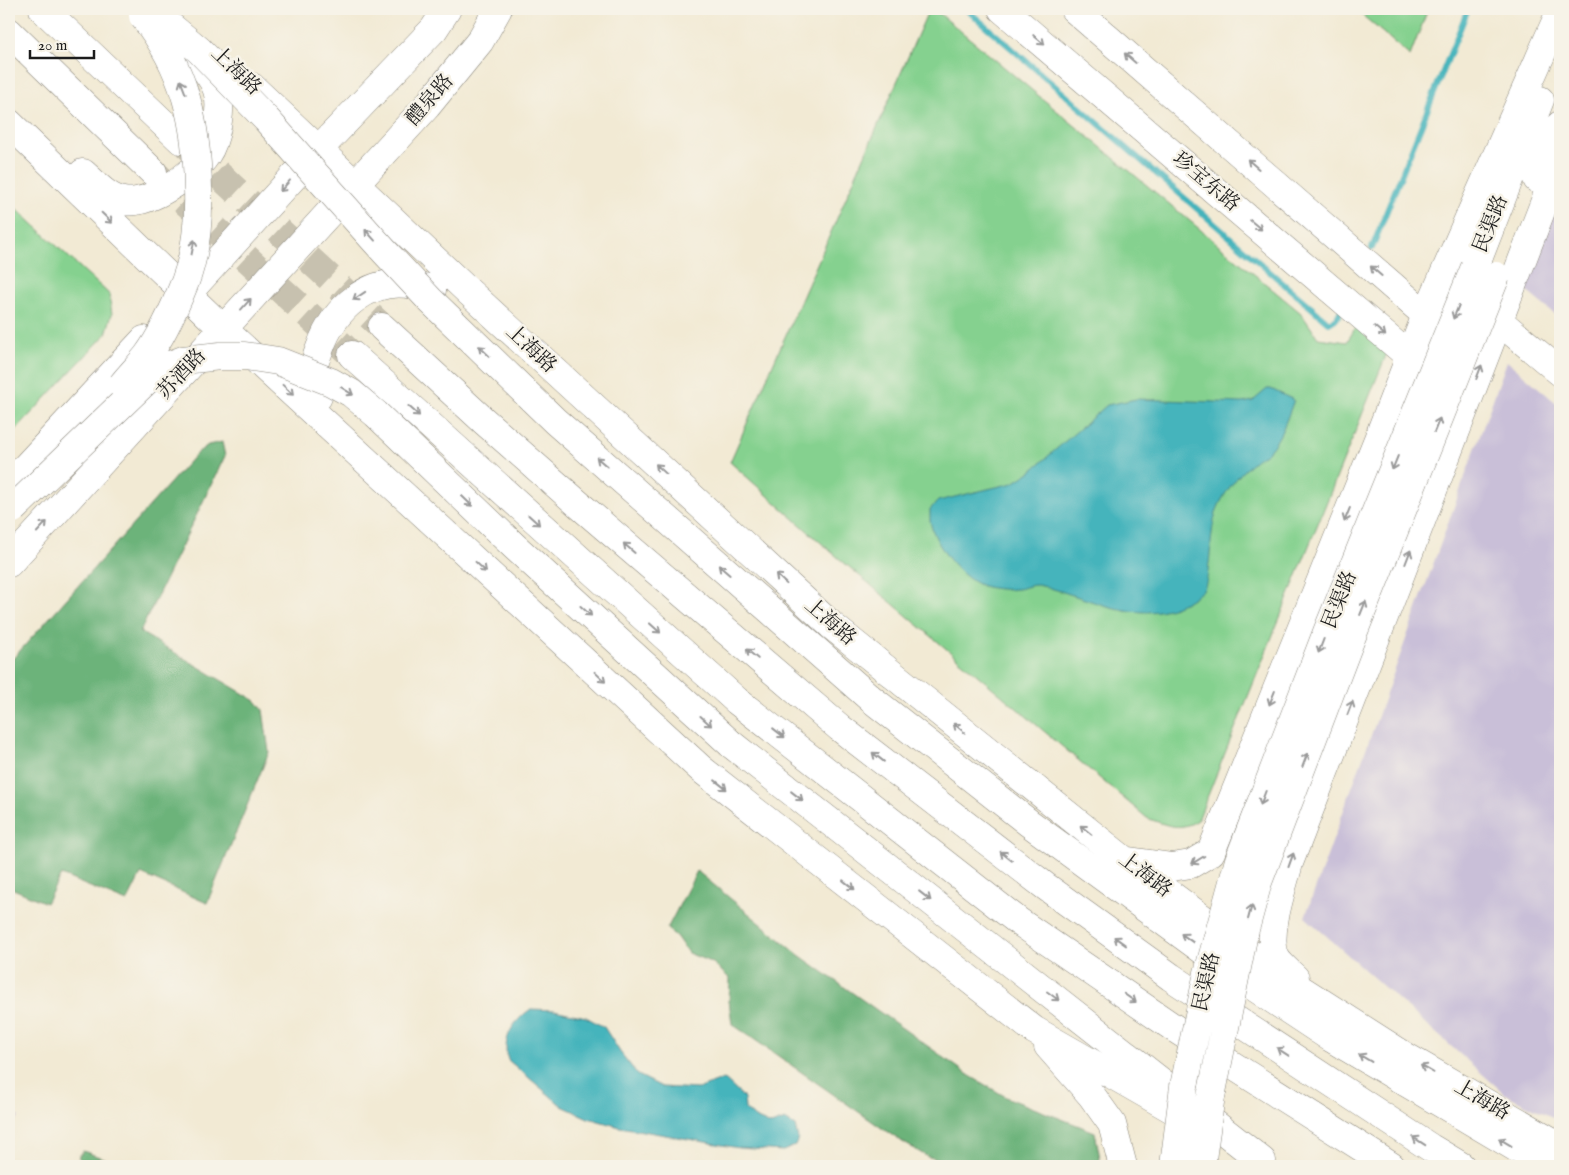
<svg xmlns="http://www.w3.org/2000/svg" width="1569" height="1175" font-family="'IM FELL English','Noto Serif SC',serif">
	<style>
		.industrial { fill: #c9bfd8 }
		.green { fill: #85d18f; stroke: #507656 }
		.forest { fill: #6cb37a; stroke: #44684b }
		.water { fill: #44b4bc; stroke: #30686c }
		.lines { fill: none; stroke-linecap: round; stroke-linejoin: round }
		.stream { stroke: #44b4bc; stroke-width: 6 }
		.highway-tunnel { stroke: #c7c1af; stroke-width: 28; stroke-dasharray: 28 14; stroke-linecap: butt }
		.minor-casing { stroke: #878378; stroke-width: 29 }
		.major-casing { stroke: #878378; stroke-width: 29 }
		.highway-casing { stroke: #878378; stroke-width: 29 }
		.minor { stroke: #fff; stroke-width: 28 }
		.major { stroke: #fff; stroke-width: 28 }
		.highway { stroke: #fff; stroke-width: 28 }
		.major-bridge-casing { stroke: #878378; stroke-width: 29; stroke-linecap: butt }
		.highway-bridge-casing { stroke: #878378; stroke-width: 29; stroke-linecap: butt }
		.major-bridge { stroke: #fff; stroke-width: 28 }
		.highway-bridge { stroke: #fff; stroke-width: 28 }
		.oneway { stroke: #999 }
		.labels { text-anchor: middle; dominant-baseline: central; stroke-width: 5; stroke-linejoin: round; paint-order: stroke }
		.street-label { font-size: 20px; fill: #1c1c1c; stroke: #f7f3e8 }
	</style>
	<rect width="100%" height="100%" fill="#f7f3e8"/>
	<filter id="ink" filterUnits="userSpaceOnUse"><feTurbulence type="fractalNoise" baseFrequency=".02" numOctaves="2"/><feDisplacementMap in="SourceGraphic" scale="10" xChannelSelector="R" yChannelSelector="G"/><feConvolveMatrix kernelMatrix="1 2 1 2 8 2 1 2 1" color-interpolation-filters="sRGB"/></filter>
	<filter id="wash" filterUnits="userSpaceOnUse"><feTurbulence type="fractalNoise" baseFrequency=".0096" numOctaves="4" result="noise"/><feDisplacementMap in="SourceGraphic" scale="20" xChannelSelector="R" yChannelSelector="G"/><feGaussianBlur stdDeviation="1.12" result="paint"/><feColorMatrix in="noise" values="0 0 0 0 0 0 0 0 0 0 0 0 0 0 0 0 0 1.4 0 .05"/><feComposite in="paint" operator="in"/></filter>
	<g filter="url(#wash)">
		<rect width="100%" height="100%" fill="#f2ead4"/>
		<path class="industrial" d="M 1560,196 L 1560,319 L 1524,289 Z
			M 1507,361 L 1560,406 L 1560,1121 L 1505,1094 L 1305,917 Z
			M 9,1107 L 19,1117 L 9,1129 Z"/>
		<path class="green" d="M 929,9 L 934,9 L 1301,313 L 1318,338 L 1347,342 L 1357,325 L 1389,348 L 1198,820 C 1180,832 1166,825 1147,818 L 829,550 L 730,462 Z
			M 1355,9 L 1428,9 L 1410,56 Z
			M 9,202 L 109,294 L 112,314 L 106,334 L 9,437 Z"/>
		<path class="forest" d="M 222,442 L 225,456 L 140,632 L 256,701 L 263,710 L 269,752 L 207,903 L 141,874 L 127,902 L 61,875 L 46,903 L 9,887 L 9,663 L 197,453 L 208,445 Z
			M 697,871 L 799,955 L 970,1076 L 1008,1098 L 1095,1132 L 1100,1158 L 1099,1166 L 970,1166 L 928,1157 L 899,1140 L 732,1024 L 729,1001 L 730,979 L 713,963 L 688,953 L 676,936 L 667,929 Z
			M 83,1151 L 124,1166 L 87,1166 L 78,1157 Z"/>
		<path class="water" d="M 1267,389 L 1271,389 L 1294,400 C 1287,418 1282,436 1269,451 C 1266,455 1258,457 1254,461 C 1239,473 1220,497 1215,516 C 1210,532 1210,582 1203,590 C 1201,592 1197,595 1194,597 C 1144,631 1093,598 1042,586 C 1032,583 1027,588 1017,589 C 1008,590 995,589 987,587 C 963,583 933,543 930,520 C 930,517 930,513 930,509 L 938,501 L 1013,483 L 1030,472 L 1107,405 L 1136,399 L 1242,403 L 1253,401 Z
			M 531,1009 L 554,1010 L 586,1017 L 604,1027 L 620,1052 L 638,1075 L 662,1087 L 698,1089 L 724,1079 L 744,1098 L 745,1109 L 755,1118 L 771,1125 L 785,1120 L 795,1126 L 798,1139 L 795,1146 L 783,1151 L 739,1148 L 620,1127 L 588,1118 L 562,1106 L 508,1060 C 501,1039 514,1020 531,1009 Z"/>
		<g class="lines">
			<path class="stream" d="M 966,9 L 1329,323 L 1337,318 L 1342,308
				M 1372,248 L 1468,9"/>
		</g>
	</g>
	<g filter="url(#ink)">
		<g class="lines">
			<path class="highway-tunnel" d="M 186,144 L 382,327
				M 153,172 L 352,355"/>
			<defs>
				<path id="minor" d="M 1002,9 L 1409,356
					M 1074,9 L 1426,315
					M 175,307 L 318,150 L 434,29 L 447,9
					M 1499,321 L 1560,372
					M 9,485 L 144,340
					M 9,563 L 427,106 L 480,41 L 498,9"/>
				<path id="major" d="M 252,87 L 469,292 L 831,625 L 1124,860 L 1280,976 L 1405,1056 L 1560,1146
					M 9,123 L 223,329 L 701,769 L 1034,1030 L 1200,1125
					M 83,173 C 95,183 107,198 123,201 C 149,206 194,174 207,154 C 216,141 222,109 218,94 C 215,79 203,67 193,56
					M 1537,179 L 1560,125
					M 1475,267 L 1540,100
					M 318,397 C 316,387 313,376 314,366 C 315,360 318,353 320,348 C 334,308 370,276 414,285 C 420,286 427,287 432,290
					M 1129,861 L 1172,867 L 1191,864 L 1211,852 L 1378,439 L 1426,315 L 1560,12
					M 1295,978 C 1289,972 1280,965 1276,958 C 1265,935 1283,887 1289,863 L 1560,162
					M 1048,1046 L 1092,1096 L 1112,1124 L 1123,1166"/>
				<path id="highway" d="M 43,9 L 181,140
					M 9,32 L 153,172
					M 382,327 L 484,421 L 584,509 L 840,728 L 1045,886 L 1171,977 L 1431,1148 L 1461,1166
					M 352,355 L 737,701 L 1018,921 L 1177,1030 L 1391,1166
					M 761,602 L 870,698 L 1029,823 L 1245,981 L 1331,1038 L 1547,1166
					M 731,744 L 1262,1161"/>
			</defs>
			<use href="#minor" class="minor-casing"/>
			<use href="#major" class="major-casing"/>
			<use href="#highway" class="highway-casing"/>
			<use href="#minor" class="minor"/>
			<use href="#major" class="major"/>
			<use href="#highway" class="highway"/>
			<defs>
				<path id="major-bridge" d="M 1174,1166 L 1184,1086 L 1208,973 L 1239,860 L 1327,632 L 1475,267
					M 1201,1166 L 1210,1102 L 1244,933 L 1258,882 L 1348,646 L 1496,276"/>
				<path id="highway-bridge" d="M 150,9 L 199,50 L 266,119 L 385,252 L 430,300 L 555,421 L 761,602
					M 122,385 C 130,375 139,366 147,356 C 163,335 175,307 185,282 C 196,253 199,220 198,189 C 197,123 185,69 143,16
					M 13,509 L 147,380 L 165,367 L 183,360 L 220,356 L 245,356 L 278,361 L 331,382 L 351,393 L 376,414 L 514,546 L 731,744"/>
			</defs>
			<use href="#major-bridge" class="major-bridge-casing"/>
			<use href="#highway-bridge" class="highway-bridge-casing"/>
			<use href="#major-bridge" class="major-bridge"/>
			<use href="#highway-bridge" class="highway-bridge"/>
		</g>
		<defs><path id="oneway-shaft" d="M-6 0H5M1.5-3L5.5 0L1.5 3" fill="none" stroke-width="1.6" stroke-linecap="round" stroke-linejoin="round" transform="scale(1.25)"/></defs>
		<g class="oneway">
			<use href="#oneway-shaft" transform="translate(1039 40) rotate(40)"/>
			<use href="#oneway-shaft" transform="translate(1130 58) rotate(-139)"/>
			<use href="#oneway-shaft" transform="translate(183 87) rotate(-111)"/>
			<use href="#oneway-shaft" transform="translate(1253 164) rotate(-139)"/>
			<use href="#oneway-shaft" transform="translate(285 186) rotate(132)"/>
			<use href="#oneway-shaft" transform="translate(107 218) rotate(44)"/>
			<use href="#oneway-shaft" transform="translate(1256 225) rotate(40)"/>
			<use href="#oneway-shaft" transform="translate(370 235) rotate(-132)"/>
			<use href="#oneway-shaft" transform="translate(193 247) rotate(-79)"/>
			<use href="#oneway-shaft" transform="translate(1376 271) rotate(-139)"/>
			<use href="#oneway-shaft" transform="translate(359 296) rotate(146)"/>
			<use href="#oneway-shaft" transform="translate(246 304) rotate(-48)"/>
			<use href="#oneway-shaft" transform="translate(1456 312) rotate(112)"/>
			<use href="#oneway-shaft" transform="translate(1380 331) rotate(40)"/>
			<use href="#oneway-shaft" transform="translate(484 351) rotate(-136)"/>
			<use href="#oneway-shaft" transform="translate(1479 372) rotate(-69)"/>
			<use href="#oneway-shaft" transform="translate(288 390) rotate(43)"/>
			<use href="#oneway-shaft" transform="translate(347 391) rotate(32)"/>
			<use href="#oneway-shaft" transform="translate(414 411) rotate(42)"/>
			<use href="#oneway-shaft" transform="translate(1437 425) rotate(-68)"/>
			<use href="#oneway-shaft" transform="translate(602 462) rotate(-139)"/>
			<use href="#oneway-shaft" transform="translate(1395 463) rotate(112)"/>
			<use href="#oneway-shaft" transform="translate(661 469) rotate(-137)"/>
			<use href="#oneway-shaft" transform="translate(467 501) rotate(44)"/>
			<use href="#oneway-shaft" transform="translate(1347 515) rotate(112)"/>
			<use href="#oneway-shaft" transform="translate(534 520) rotate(42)"/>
			<use href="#oneway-shaft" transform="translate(42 527) rotate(-47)"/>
			<use href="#oneway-shaft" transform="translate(629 548) rotate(-139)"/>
			<use href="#oneway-shaft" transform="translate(1408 557) rotate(-69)"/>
			<use href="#oneway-shaft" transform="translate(481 567) rotate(43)"/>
			<use href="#oneway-shaft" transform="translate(724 570) rotate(-139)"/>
			<use href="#oneway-shaft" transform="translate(781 579) rotate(-137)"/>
			<use href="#oneway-shaft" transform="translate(1363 608) rotate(-68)"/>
			<use href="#oneway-shaft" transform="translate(586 611) rotate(42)"/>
			<use href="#oneway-shaft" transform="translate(655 628) rotate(42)"/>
			<use href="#oneway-shaft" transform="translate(1321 646) rotate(111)"/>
			<use href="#oneway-shaft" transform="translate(752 654) rotate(-140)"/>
			<use href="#oneway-shaft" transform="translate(600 677) rotate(43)"/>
			<use href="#oneway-shaft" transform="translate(1272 698) rotate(112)"/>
			<use href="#oneway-shaft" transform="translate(1350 708) rotate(-69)"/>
			<use href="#oneway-shaft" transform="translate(706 721) rotate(42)"/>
			<use href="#oneway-shaft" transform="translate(959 728) rotate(-141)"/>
			<use href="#oneway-shaft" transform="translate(779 733) rotate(38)"/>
			<use href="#oneway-shaft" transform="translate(878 757) rotate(-142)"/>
			<use href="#oneway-shaft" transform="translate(1305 760) rotate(-69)"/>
			<use href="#oneway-shaft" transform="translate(721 785) rotate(38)"/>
			<use href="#oneway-shaft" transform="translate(797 796) rotate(38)"/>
			<use href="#oneway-shaft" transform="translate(1263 798) rotate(111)"/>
			<use href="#oneway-shaft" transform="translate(1086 830) rotate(-141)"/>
			<use href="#oneway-shaft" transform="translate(1006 856) rotate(-142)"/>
			<use href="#oneway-shaft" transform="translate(1198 860) rotate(148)"/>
			<use href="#oneway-shaft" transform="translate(1291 860) rotate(-70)"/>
			<use href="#oneway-shaft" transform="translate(849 885) rotate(38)"/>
			<use href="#oneway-shaft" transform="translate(925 896) rotate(38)"/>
			<use href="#oneway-shaft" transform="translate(1250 912) rotate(-75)"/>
			<use href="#oneway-shaft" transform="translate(1187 938) rotate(-144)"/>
			<use href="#oneway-shaft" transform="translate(1120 941) rotate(-144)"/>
			<use href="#oneway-shaft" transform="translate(1053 996) rotate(37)"/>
			<use href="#oneway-shaft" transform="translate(1130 998) rotate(35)"/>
			<use href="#oneway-shaft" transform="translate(1283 1052) rotate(-147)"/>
			<use href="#oneway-shaft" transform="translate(1365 1058) rotate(-149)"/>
			<use href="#oneway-shaft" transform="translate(1427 1069) rotate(-150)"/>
			<use href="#oneway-shaft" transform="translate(1419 1141) rotate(-147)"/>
			<use href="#oneway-shaft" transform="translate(1505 1142) rotate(-149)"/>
		</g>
	</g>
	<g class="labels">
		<g class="street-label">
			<text transform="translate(236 71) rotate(44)">上海路</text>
			<text transform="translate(430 100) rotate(-49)">醴泉路</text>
			<text transform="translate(1206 182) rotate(40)">珍宝东路</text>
			<text transform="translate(1491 224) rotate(-68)">民渠路</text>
			<text transform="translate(531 349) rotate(43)">上海路</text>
			<text transform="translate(182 374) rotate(-47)">苏酒路</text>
			<text transform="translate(1340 600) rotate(-68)">民渠路</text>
			<text transform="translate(830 622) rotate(41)">上海路</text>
			<text transform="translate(1145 875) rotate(37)">上海路</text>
			<text transform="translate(1207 982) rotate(-77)">民渠路</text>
			<text transform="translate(1482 1100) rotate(30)">上海路</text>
		</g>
	</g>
	<rect width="1569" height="1175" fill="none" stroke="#f7f3e8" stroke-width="30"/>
	<path d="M30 50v8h64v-8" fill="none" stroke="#1c1c1c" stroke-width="2.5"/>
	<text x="38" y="50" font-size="15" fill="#1c1c1c" stroke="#f7f3e8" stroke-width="4" paint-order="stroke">20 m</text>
</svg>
